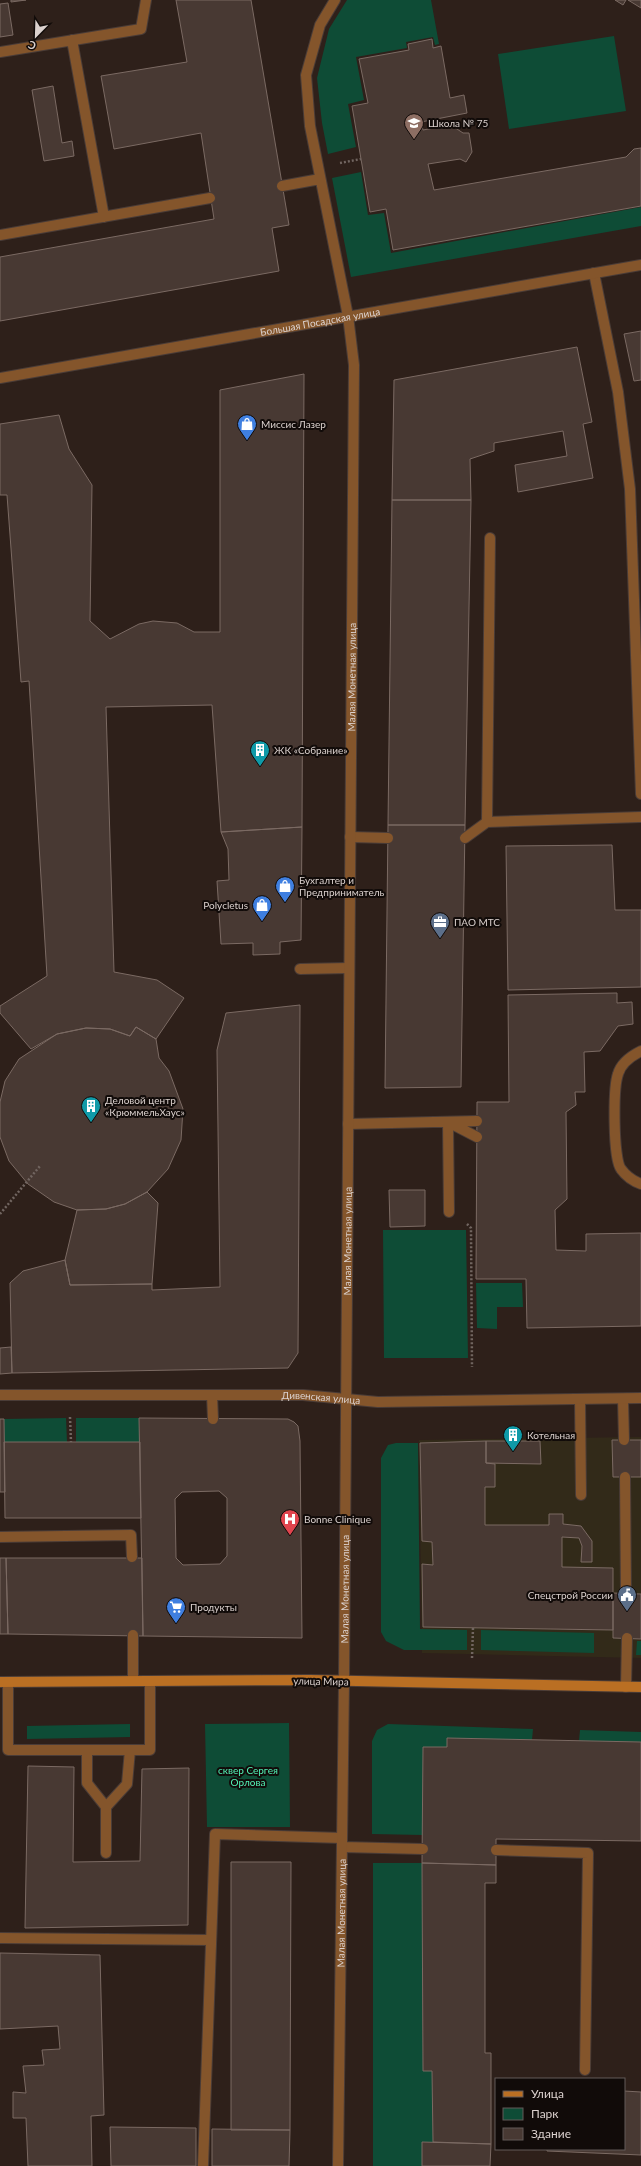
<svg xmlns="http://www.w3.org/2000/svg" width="641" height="2166" font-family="Lato,sans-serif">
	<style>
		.commercial { fill: #322a19 }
		.green { fill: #0e4c36 }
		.building { fill: #483933; stroke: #7b6a63; fill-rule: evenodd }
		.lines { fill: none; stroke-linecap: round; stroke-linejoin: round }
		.lane-casing { stroke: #4a3c37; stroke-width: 12 }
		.street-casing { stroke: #4a3c37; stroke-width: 12 }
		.secondary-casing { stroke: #4a3c37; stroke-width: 12 }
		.path { stroke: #716560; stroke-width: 2.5; stroke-dasharray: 2 2; stroke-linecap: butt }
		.lane { stroke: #84552b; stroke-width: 10 }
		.street { stroke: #84552b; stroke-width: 10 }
		.secondary { stroke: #ba6f23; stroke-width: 10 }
		.labels { text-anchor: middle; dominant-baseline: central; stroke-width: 4; stroke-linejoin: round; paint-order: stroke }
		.poi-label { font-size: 10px; fill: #dbd1ce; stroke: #110b09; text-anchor: start }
		.street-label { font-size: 10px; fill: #dbd1ce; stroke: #110b09 }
		.park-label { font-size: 10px; fill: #53f3b7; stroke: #110b09 }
	</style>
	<rect width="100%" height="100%" fill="#2e201a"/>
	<path class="commercial" d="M 641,1437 L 641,1658 L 422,1653 L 419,1440 Z"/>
	<path class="green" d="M 347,0 L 431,0 L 439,44 L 435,45 L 433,37 L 406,42 L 407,48 L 356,57 L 364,100 L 348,104 L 356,147 L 328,154 L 322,123 L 317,78 L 329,29 Z
		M 614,36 L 626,111 L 509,129 L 498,54 Z
		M 361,172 L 368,215 L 384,213 L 391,253 L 641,207 L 641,226 L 351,277 L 332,178 Z
		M 383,1230 L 466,1230 L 468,1358 L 384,1358 Z
		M 476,1283 L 522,1283 L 523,1307 L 497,1307 L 497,1329 L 477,1328 Z
		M 66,1418 L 67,1442 L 4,1442 L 4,1419 Z
		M 76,1418 L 139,1418 L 140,1442 L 76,1442 Z
		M 396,1443 L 418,1443 L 420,1629 L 467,1630 L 467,1650 L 404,1650 L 386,1641 L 381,1632 L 381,1458 L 388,1445 Z
		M 481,1630 L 594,1633 L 594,1653 L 481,1650 Z
		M 637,1641 L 641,1641 L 641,1655 L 636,1655 Z
		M 289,1723 L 290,1827 L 207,1827 L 205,1724 Z
		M 130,1724 L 130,1737 L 27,1739 L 27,1726 Z
		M 388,1724 L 533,1729 L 532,1740 L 447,1739 L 447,1747 L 424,1747 L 423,1835 L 372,1834 L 372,1741 L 377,1730 Z
		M 580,1730 L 641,1732 L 641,1742 L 579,1741 Z
		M 373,1863 L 422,1863 L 423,2070 L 432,2071 L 433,2142 L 422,2142 L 422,2166 L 373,2166 Z"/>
	<path class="building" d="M 11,0 L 26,0 L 11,2 Z
		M 176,0 L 251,0 L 289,225 L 272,228 L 279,271 L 0,321 L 0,257 L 214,219 L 201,133 L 114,149 L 101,76 L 187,62 Z
		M 615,0 L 626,0 L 623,5 Z
		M 628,0 L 641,0 L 641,8 Z
		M 8,3 L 13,35 L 0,37 L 0,4 Z
		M 432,39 L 433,48 L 441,46 L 450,98 L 464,95 L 467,113 L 421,122 L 423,130 L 451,125 L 463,133 L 469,133 L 472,152 L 466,162 L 460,159 L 428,164 L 434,190 L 626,157 L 634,149 L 641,148 L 641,206 L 393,250 L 386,209 L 370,212 L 352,106 L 368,103 L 359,59 L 409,50 L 408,44 Z
		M 53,86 L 62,143 L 72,141 L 74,156 L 44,161 L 32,90 Z
		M 641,331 L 641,380 L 634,381 L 624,334 Z
		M 577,347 L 592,422 L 583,424 L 593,478 L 518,492 L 515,465 L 567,456 L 563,431 L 494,443 L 494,451 L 470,459 L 471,500 L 392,500 L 394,380 Z
		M 304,374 L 302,827 L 221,832 L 212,705 L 106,707 L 114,972 L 157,980 L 184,998 L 156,1039 L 136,1027 L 130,1036 L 110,1029 L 86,1028 L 57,1034 L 31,1049 L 0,1013 L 0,1006 L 47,976 L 29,681 L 21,682 L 7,495 L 0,495 L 0,424 L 59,415 L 69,449 L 92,485 L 90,621 L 110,639 L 139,624 L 153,621 L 177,623 L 194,632 L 220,632 L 220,390 Z
		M 392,500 L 471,500 L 465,825 L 388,825 Z
		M 388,825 L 465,825 L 461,1087 L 385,1088 Z
		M 302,827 L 301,940 L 280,942 L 280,954 L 253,955 L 253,943 L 221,944 L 217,881 L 229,880 L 228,849 L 221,832 Z
		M 612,845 L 615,910 L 641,910 L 641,987 L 508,990 L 506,846 Z
		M 617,993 L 617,1003 L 632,1002 L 633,1024 L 618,1026 L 600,1051 L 584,1052 L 585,1092 L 575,1092 L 576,1105 L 566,1112 L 567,1199 L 555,1210 L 556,1250 L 586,1251 L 586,1234 L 641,1233 L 641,1326 L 527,1328 L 526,1279 L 476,1279 L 477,1102 L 509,1102 L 508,995 Z
		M 300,1005 L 298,1353 L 288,1368 L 12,1373 L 10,1283 L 23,1271 L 65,1260 L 70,1285 L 152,1284 L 152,1290 L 220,1287 L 217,1050 L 226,1013 Z
		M 136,1027 L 156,1039 L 159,1058 L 169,1071 L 183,1109 L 181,1140 L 168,1169 L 147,1192 L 125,1204 L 106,1209 L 77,1210 L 54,1202 L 28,1184 L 9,1161 L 0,1137 L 0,1102 L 5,1081 L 19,1059 L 57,1034 L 86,1028 L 110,1029 L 130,1036 Z
		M 389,1190 L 425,1190 L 425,1226 L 390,1227 Z
		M 147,1192 L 158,1203 L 152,1284 L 70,1285 L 65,1260 L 77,1210 L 106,1209 L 125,1204 Z
		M 11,1347 L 12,1373 L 0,1374 L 0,1348 Z
		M 139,1418 L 288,1419 L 294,1422 L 298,1426 L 300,1441 L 302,1638 L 143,1636 ZM 219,1491 L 227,1498 L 227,1556 L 220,1564 L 183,1565 L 176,1558 L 175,1499 L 182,1492 Z
		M 0,1419 L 4,1419 L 5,1492 L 0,1492 Z
		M 612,1440 L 641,1440 L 641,1477 L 613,1477 Z
		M 486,1441 L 540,1441 L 541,1464 L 486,1463 Z
		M 486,1441 L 486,1463 L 495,1464 L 495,1487 L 485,1487 L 485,1525 L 549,1525 L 549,1514 L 563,1514 L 563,1524 L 581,1526 L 592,1541 L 592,1562 L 581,1562 L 582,1546 L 579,1538 L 562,1537 L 562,1567 L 613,1568 L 613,1630 L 423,1627 L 422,1564 L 433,1565 L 432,1542 L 422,1541 L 420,1443 Z
		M 4,1442 L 140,1442 L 141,1518 L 5,1518 Z
		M 0,1558 L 6,1558 L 8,1634 L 0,1634 Z
		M 6,1558 L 142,1558 L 143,1636 L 8,1634 Z
		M 613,1593 L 641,1594 L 641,1639 L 613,1638 Z
		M 447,1738 L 641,1742 L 641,1841 L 496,1839 L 496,1865 L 422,1863 L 423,1747 L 447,1747 Z
		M 28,1766 L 74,1767 L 73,1862 L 140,1861 L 142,1769 L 189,1768 L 188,1925 L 25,1928 Z
		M 231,1862 L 291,1862 L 290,2130 L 231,2130 Z
		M 422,1863 L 496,1865 L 496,1883 L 485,1883 L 485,2053 L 491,2053 L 491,2144 L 433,2142 L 432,2071 L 423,2071 Z
		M 0,1953 L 100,1955 L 104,2115 L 91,2116 L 92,2166 L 28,2166 L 26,2118 L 13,2118 L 13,2092 L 26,2093 L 23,2066 L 44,2065 L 42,2050 L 60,2049 L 58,2026 L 0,2029 Z
		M 624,2091 L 641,2092 L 641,2155 L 547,2151 L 547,2149 L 624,2149 Z
		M 110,2127 L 196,2128 L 196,2166 L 111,2166 Z
		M 212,2129 L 290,2130 L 289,2166 L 212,2166 Z
		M 422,2142 L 491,2144 L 490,2166 L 422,2166 Z"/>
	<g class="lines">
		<defs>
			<path id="lane" d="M 335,0 L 320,25 L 306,75 L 310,126 L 348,316
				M 72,40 L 104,217
				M 0,52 L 141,29 L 146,0
				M 282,186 L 320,179
				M 0,235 L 210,198
				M 594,273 L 618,392 L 630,489 L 641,794
				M 487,822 L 490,538
				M 350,837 L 388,838
				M 465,838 L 487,822 L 641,817
				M 300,969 L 349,968
				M 641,1051 C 631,1056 621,1063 618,1074 C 613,1088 613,1159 621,1169 C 626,1176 633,1181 641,1184
				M 348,1124 L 477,1121
				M 449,1212 L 448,1122 L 477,1137
				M 212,1395 L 213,1419
				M 580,1399 L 581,1495
				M 623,1399 L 624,1440
				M 625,1477 L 626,1594
				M 0,1537 L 131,1535 L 132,1557
				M 133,1681 L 133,1635
				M 8,1682 L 8,1750 L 150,1750 L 150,1681
				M 626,1687 L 627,1638
				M 87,1750 L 87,1783 L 106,1807
				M 342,1847 L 423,1849
				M 496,1850 L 588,1853 L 585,2070
				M 106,1853 L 106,1807 L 127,1784 L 130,1750
				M 0,1938 L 211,1940
				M 203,2166 L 215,1834 L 342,1838"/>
			<g id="street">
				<path id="s1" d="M 0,378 L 641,265"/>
				<path id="s2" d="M 0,1395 L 303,1395 L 378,1402 L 641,1398"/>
				<path id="s3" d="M 338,2166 L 344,1681 L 354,365 L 348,316"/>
			</g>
			<path id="secondary" d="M 0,1682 L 310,1680 L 641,1687"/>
		</defs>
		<use href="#lane" class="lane-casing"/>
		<use href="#street" class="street-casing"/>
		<use href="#secondary" class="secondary-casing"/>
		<path class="path" d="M 340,163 L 361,159
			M 0,1214 L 40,1166
			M 467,1224 L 471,1228 L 472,1367
			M 70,1417 L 71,1442
			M 472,1658 L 473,1628"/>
		<use href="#lane" class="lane"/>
		<use href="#street" class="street"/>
		<use href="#secondary" class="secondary"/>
	</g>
	<defs>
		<symbol id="school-pin" viewBox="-11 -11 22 30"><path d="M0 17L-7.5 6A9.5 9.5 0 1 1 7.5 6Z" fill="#8d6e63" stroke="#110b09"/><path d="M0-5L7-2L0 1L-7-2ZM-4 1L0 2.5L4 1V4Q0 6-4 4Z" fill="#fff"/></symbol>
		<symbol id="shop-pin" viewBox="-11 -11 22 30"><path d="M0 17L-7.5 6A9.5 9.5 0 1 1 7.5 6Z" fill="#3f7fe0" stroke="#110b09"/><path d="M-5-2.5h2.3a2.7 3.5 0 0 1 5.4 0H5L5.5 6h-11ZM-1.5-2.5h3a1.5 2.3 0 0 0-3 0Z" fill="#fff"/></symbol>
		<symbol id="building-pin" viewBox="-11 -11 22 30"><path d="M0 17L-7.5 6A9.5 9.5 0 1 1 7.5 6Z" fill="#0f9aa8" stroke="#110b09"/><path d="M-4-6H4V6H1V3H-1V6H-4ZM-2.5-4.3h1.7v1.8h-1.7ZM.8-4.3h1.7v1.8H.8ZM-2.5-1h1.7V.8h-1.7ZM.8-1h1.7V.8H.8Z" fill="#fff"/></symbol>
		<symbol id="office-pin" viewBox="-11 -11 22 30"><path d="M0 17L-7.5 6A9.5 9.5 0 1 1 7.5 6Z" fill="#5c6f8a" stroke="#110b09"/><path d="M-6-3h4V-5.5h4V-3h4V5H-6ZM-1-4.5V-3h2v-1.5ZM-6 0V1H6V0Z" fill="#fff"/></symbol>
		<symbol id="hospital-pin" viewBox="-11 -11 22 30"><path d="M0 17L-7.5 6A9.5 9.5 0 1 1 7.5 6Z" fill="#e0444e" stroke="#110b09"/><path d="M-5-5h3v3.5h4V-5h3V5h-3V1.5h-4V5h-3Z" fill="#fff"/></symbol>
		<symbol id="civic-pin" viewBox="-11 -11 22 30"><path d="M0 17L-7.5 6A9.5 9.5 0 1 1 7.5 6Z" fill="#5c6f8a" stroke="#110b09"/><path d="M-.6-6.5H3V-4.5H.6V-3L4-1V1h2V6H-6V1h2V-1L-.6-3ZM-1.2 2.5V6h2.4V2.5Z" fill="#fff"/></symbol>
		<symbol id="supermarket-pin" viewBox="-11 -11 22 30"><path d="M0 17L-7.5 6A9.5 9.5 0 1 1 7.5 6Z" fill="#3f7fe0" stroke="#110b09"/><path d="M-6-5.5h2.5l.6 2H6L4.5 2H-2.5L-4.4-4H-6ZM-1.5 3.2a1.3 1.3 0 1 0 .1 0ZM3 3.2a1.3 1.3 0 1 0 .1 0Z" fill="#fff"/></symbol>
	</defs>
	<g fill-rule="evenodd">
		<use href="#school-pin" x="403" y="112" width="22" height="30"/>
		<use href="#shop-pin" x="236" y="413" width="22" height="30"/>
		<use href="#building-pin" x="249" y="739" width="22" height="30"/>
		<use href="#shop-pin" x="274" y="875" width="22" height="30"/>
		<use href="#shop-pin" x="251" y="894" width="22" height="30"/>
		<use href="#office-pin" x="429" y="911" width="22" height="30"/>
		<use href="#building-pin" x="80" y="1095" width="22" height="30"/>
		<use href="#building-pin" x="502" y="1424" width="22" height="30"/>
		<use href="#hospital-pin" x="279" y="1508" width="22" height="30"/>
		<use href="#civic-pin" x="616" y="1584" width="22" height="30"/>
		<use href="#supermarket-pin" x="165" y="1596" width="22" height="30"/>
	</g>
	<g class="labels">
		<g class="poi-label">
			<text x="428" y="123">Школа № 75</text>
			<text x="261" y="424">Миссис Лазер</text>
			<text x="274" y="750">ЖК «Собрание»</text>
			<text x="299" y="880">Бухгалтер и<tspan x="299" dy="12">Предприниматель</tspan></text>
			<text x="248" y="905" text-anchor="end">Polycletus</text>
			<text x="454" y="922">ПАО МТС</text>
			<text x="105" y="1100">Деловой центр<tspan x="105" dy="12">«КрюммельХаус»</tspan></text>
			<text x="527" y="1435">Котельная</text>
			<text x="304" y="1519">Bonne Clinique</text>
			<text x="613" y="1595" text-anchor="end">Спецстрой России</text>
			<text x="190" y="1607">Продукты</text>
		</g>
		<g class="street-label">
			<text stroke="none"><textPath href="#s1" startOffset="325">Большая Посадская улица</textPath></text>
			<text stroke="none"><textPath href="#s3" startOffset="1489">Малая Монетная улица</textPath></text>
			<text stroke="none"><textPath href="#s3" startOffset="925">Малая Монетная улица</textPath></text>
			<text stroke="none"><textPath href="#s2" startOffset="321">Дивенская улица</textPath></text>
			<text stroke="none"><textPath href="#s3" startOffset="577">Малая Монетная улица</textPath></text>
			<text transform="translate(321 1681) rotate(1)">улица Мира</text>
			<text stroke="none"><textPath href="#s3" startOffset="253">Малая Монетная улица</textPath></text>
		</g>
		<g class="park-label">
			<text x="248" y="1770">сквер Сергея<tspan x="248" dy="12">Орлова</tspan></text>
		</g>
	</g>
	<rect x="495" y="2078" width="130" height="72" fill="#110b09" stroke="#625a58"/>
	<rect x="503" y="2091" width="20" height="6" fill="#ba6f23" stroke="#625a58"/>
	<text x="531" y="2098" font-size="12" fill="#dbd1ce">Улица</text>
	<rect x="503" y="2108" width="20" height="12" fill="#0e4c36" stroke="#625a58"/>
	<text x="531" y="2118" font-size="12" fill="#dbd1ce">Парк</text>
	<rect x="503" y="2128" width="20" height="12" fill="#483933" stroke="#625a58"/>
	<text x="531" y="2138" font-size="12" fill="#dbd1ce">Здание</text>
	<g transform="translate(36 36) rotate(203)" stroke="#110b09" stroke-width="3" paint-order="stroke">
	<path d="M0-3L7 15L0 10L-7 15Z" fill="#dbd1ce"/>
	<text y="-6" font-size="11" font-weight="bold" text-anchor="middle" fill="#dbd1ce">С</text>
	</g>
</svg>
